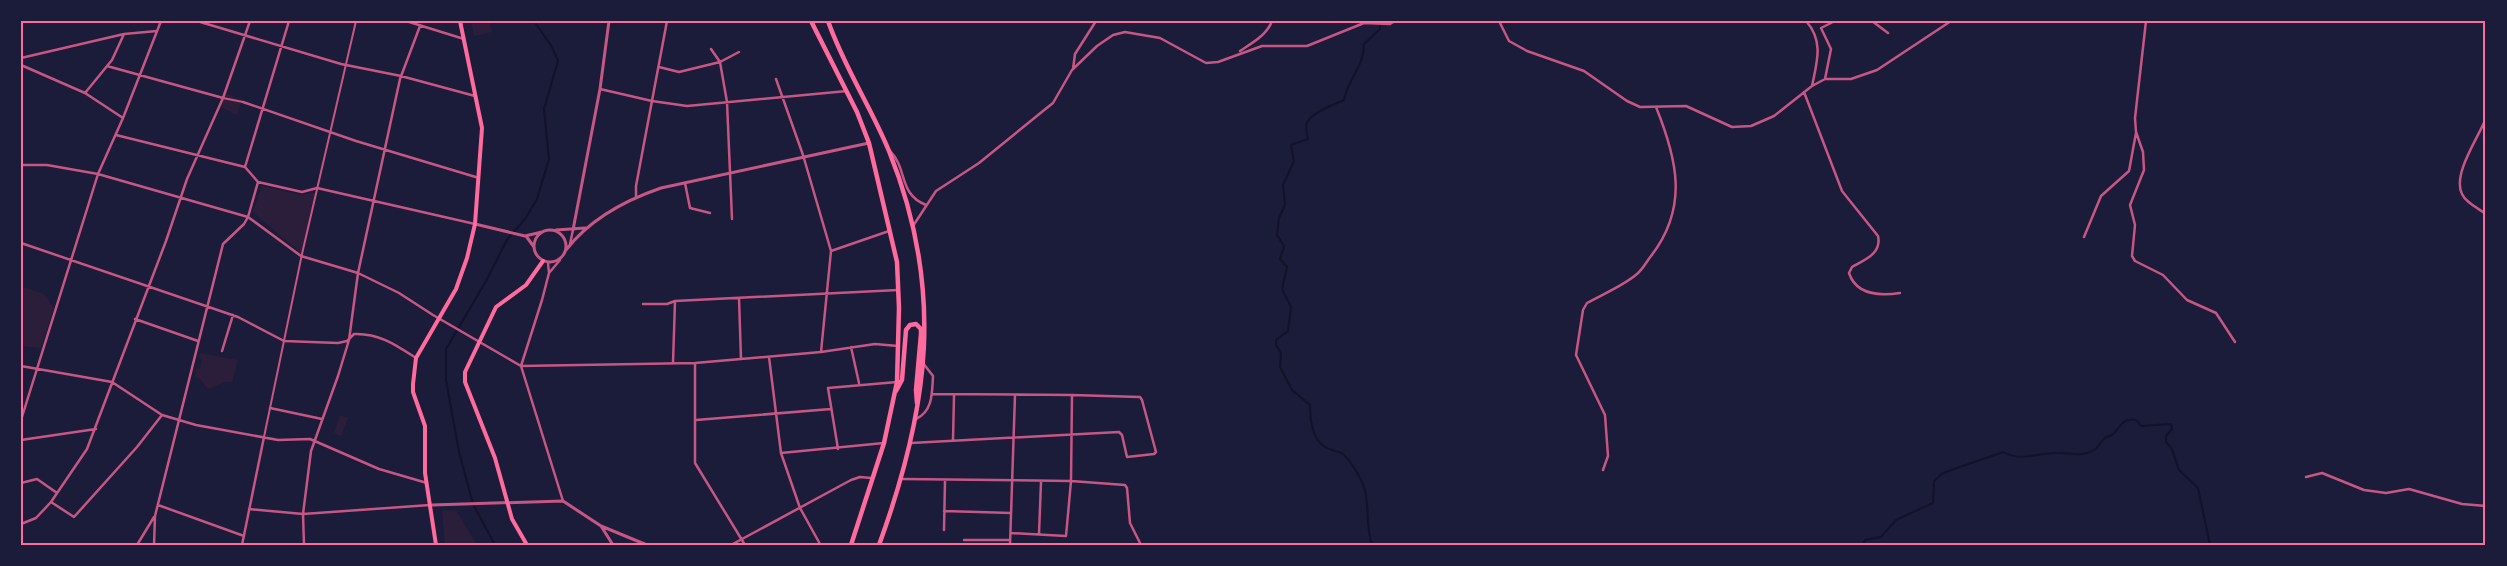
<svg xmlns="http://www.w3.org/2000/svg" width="2507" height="566" font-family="Commissioner,sans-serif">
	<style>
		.green { fill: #2a1e3b }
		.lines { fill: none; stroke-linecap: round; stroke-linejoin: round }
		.stream { stroke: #12122b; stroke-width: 2 }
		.pedestrian { stroke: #c65784; stroke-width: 2 }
		.minor { stroke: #c65784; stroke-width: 2.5 }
		.tertiary { stroke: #c65784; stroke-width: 3 }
		.secondary { stroke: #ff6b9d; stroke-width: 4 }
		.trunk { stroke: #ff6b9d; stroke-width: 4.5 }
		.neatline { fill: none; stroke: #ff6b9d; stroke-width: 2 }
	</style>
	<rect width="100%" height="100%" fill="#1b1b3a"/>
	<path class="green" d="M 471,21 L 489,21 L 492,32 L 474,36 Z
		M 226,94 L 242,99 L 237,115 L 221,107 Z
		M 262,186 L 301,195 L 318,192 L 302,254 L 255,214 L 253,211 Z
		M 21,286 L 44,294 L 54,308 L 41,348 L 21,346 Z
		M 200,353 L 238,360 L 232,382 L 225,382 L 208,389 L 200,379 L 195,377 L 197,367 L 200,369 L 202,360 L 199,357 Z
		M 340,415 L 348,418 L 341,436 L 334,433 Z
		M 456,510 L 477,545 L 445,545 L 442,511 Z"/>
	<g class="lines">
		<path class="stream" d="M 495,545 L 473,504 L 459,452 L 446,380 L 446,349 L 486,281 L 507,240 L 525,219 L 537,199 L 549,159 L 544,109 L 558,61 L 552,47 L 534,21
			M 1372,545 C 1365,525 1370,505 1364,487 C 1361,478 1350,460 1343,454 C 1337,450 1331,451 1325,447 C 1312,439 1310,418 1310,405 L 1292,390 L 1280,367 L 1281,353 L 1276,345 L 1276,340 L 1288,331 L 1291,307 L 1282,289 L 1287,267 L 1280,259 L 1284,246 L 1277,235 L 1279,218 L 1285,205 L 1283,185 L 1294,161 L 1291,145 L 1308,139 C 1307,134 1305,127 1307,123 C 1310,113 1335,104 1344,100 C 1348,78 1364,67 1364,44 L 1380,29 L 1380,21
			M 1862,545 L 1865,540 L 1881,537 L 1896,520 L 1933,503 L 1934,481 L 1943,473 L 2003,452 C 2021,462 2037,453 2056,453 C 2070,452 2081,458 2094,450 C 2099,447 2101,441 2105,438 C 2107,437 2110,436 2112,435 C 2121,428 2120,418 2136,420 L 2141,426 L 2171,424 L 2172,429 L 2166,436 L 2166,442 L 2172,449 L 2179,470 L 2198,488 L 2210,545"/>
		<path class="pedestrian" d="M 223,98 L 243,102
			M 264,437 L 302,254 L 356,21"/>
		<path class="minor" d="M 197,21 L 341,64 L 401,76 L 475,96
			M 406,21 L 464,39
			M 1499,21 L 1509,41 L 1527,51 L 1584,71 L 1627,101 L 1640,107 L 1686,106 L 1732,127 L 1751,126 L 1774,116 L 1812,86 L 1825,79 L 1851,79 L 1877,70 L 1951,21
			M 1806,21 C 1824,41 1817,62 1812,86
			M 1872,21 L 1888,33
			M 2146,21 L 2135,118 L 2136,132 L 2143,152 L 2144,170 L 2130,205 L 2135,225 L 2132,256 L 2135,261 L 2163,275 L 2187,300 L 2216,313 L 2235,342
			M 711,49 L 720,62 L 727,102 L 732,219
			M 1240,51 C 1252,43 1267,35 1272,21
			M 21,58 L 124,34 L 157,31
			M 21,65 L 85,93 L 123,118
			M 107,66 L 223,98
			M 659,67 L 679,72 L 720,62 L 739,52
			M 1073,69 L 1075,54 L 1096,21
			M 776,79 L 803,155 L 831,251 L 821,352
			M 1825,79 L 1831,49 L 1821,28 L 1835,21
			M 600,89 L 652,101 L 687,106 L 847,91
			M 1804,92 L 1842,191 L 1878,236 C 1882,254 1864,260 1852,267 L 1849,273 C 1856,295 1880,296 1900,293
			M 85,93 L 112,60 L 124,34
			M 243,102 L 356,141 L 479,178
			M 2486,118 C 2479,137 2452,174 2462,194 C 2466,203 2478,208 2486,214
			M 116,135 L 245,167
			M 890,151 C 908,169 898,194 926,205
			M 21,165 L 47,165 L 98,174 L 248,217 L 301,256 L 358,273 L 399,293 L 433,315 L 521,366 L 695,363 L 821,352 L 875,344 L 898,346
			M 258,182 L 302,192 L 317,188 L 475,224
			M 258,182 L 245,167 L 289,21
			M 685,183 L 690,208 L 710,213
			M 636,196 L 636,186 L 667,21
			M 913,226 L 936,191 L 979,163 L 1043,111 L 1053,103 L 1072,70 L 1097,46 L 1113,35 L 1125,32 L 1160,38 L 1206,63 L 1218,62 L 1262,46 L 1307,46 L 1364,23 L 1390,24 L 1395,21
			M 2084,237 L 2101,196 L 2129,171 L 2136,133
			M 21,243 L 238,317 L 284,341 L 338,343 L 347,341 L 354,334 C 379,333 396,345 416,358
			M 570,244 L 573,230
			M 831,251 L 889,231
			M 548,263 L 549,273 L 542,300 L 521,366 L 563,501
			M 549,273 L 560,260
			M 739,298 L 741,359
			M 643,304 L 667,304 L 675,301
			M 135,319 L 198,341
			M 851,347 L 859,383
			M 222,351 L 233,315
			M 769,357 L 781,453 L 800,508 L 820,544
			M 673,363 L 675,301 L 898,290
			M 695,363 L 695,463 L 745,545
			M 21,366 L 112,382 L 162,415 L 196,425 L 278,440 L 310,439 L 379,469 L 427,483
			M 270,408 L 322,419
			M 916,419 C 933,411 932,393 933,376 L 923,363
			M 21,420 L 98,174 L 123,118 L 161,21
			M 696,420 L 831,409
			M 21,440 L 96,429
			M 953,440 L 954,396
			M 911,443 L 1119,432 L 1122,435 L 1127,457 L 1154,454 L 1156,452 L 1142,400 L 1140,397 L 1072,395 L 932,394
			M 838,449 L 828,388 L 897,382
			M 781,453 L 884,443
			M 1603,470 L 1608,456 L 1605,415 L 1576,355 L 1583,310 L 1587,303 C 1603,294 1623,286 1637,274 C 1643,269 1647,261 1651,256 C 1689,207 1677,159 1656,107
			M 2306,477 L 2322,473 L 2364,490 L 2386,493 L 2409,489 L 2462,504 L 2486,506
			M 902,479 L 1071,481 L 1125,485 L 1127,488 L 1130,523 L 1141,545
			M 21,483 L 37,479 L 57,493
			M 51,502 L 74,517 L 137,447 L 162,415
			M 158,505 L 244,536
			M 249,509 L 303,514 L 430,505
			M 944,511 L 1011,513
			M 21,524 L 36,518 L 51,502 L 87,449 L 166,241 L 187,179 L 223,98 L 250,21
			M 944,530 L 945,480
			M 1011,533 L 1066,536 L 1071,481 L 1072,395
			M 1039,534 L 1041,482
			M 964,540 L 1010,540
			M 137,545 L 154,517
			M 154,545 L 155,516 L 223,244 L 244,224 L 248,217 L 258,182
			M 242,545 L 264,437
			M 304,545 L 303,514 L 311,451 L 338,376 L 349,340 L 358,273 L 400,79 L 420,26
			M 731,545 L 851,480 L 860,477 L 871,478
			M 1010,545 L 1015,395"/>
		<path class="tertiary" d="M 475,224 L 525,236 L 542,232
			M534 246a16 16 0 1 1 32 0a16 16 0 1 1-32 0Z
			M 556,230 L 585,228
			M 573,230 L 600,89 L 609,21
			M 526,236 L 534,247
			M 566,250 C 589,220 626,200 661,188 L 869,143
			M 432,505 L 563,501 L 601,526 L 613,545
			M 601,526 L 647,545"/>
		<path class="secondary" d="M 436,545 L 425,473 L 425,426 L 413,392 L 413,384 L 416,358 L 456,289 L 467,258 L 475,224 L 482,128 L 460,21
			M 527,545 L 512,519 L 495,458 L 465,382 L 465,372 L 496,307 L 526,285 L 543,261"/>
		<path class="trunk" d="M 811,21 L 857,112 L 869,143 L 897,262 L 899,308 L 897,382 L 884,443 L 851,545
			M 828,21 C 844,67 871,107 889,151 C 945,290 929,408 879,545
			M 896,391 L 902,380 L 906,330 L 910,325 L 916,324 L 921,329 L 921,334 L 916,390 L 917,403"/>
	</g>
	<rect width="2507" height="566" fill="none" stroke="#1b1b3a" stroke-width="45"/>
	<rect x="22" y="22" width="2462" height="522" class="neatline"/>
</svg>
